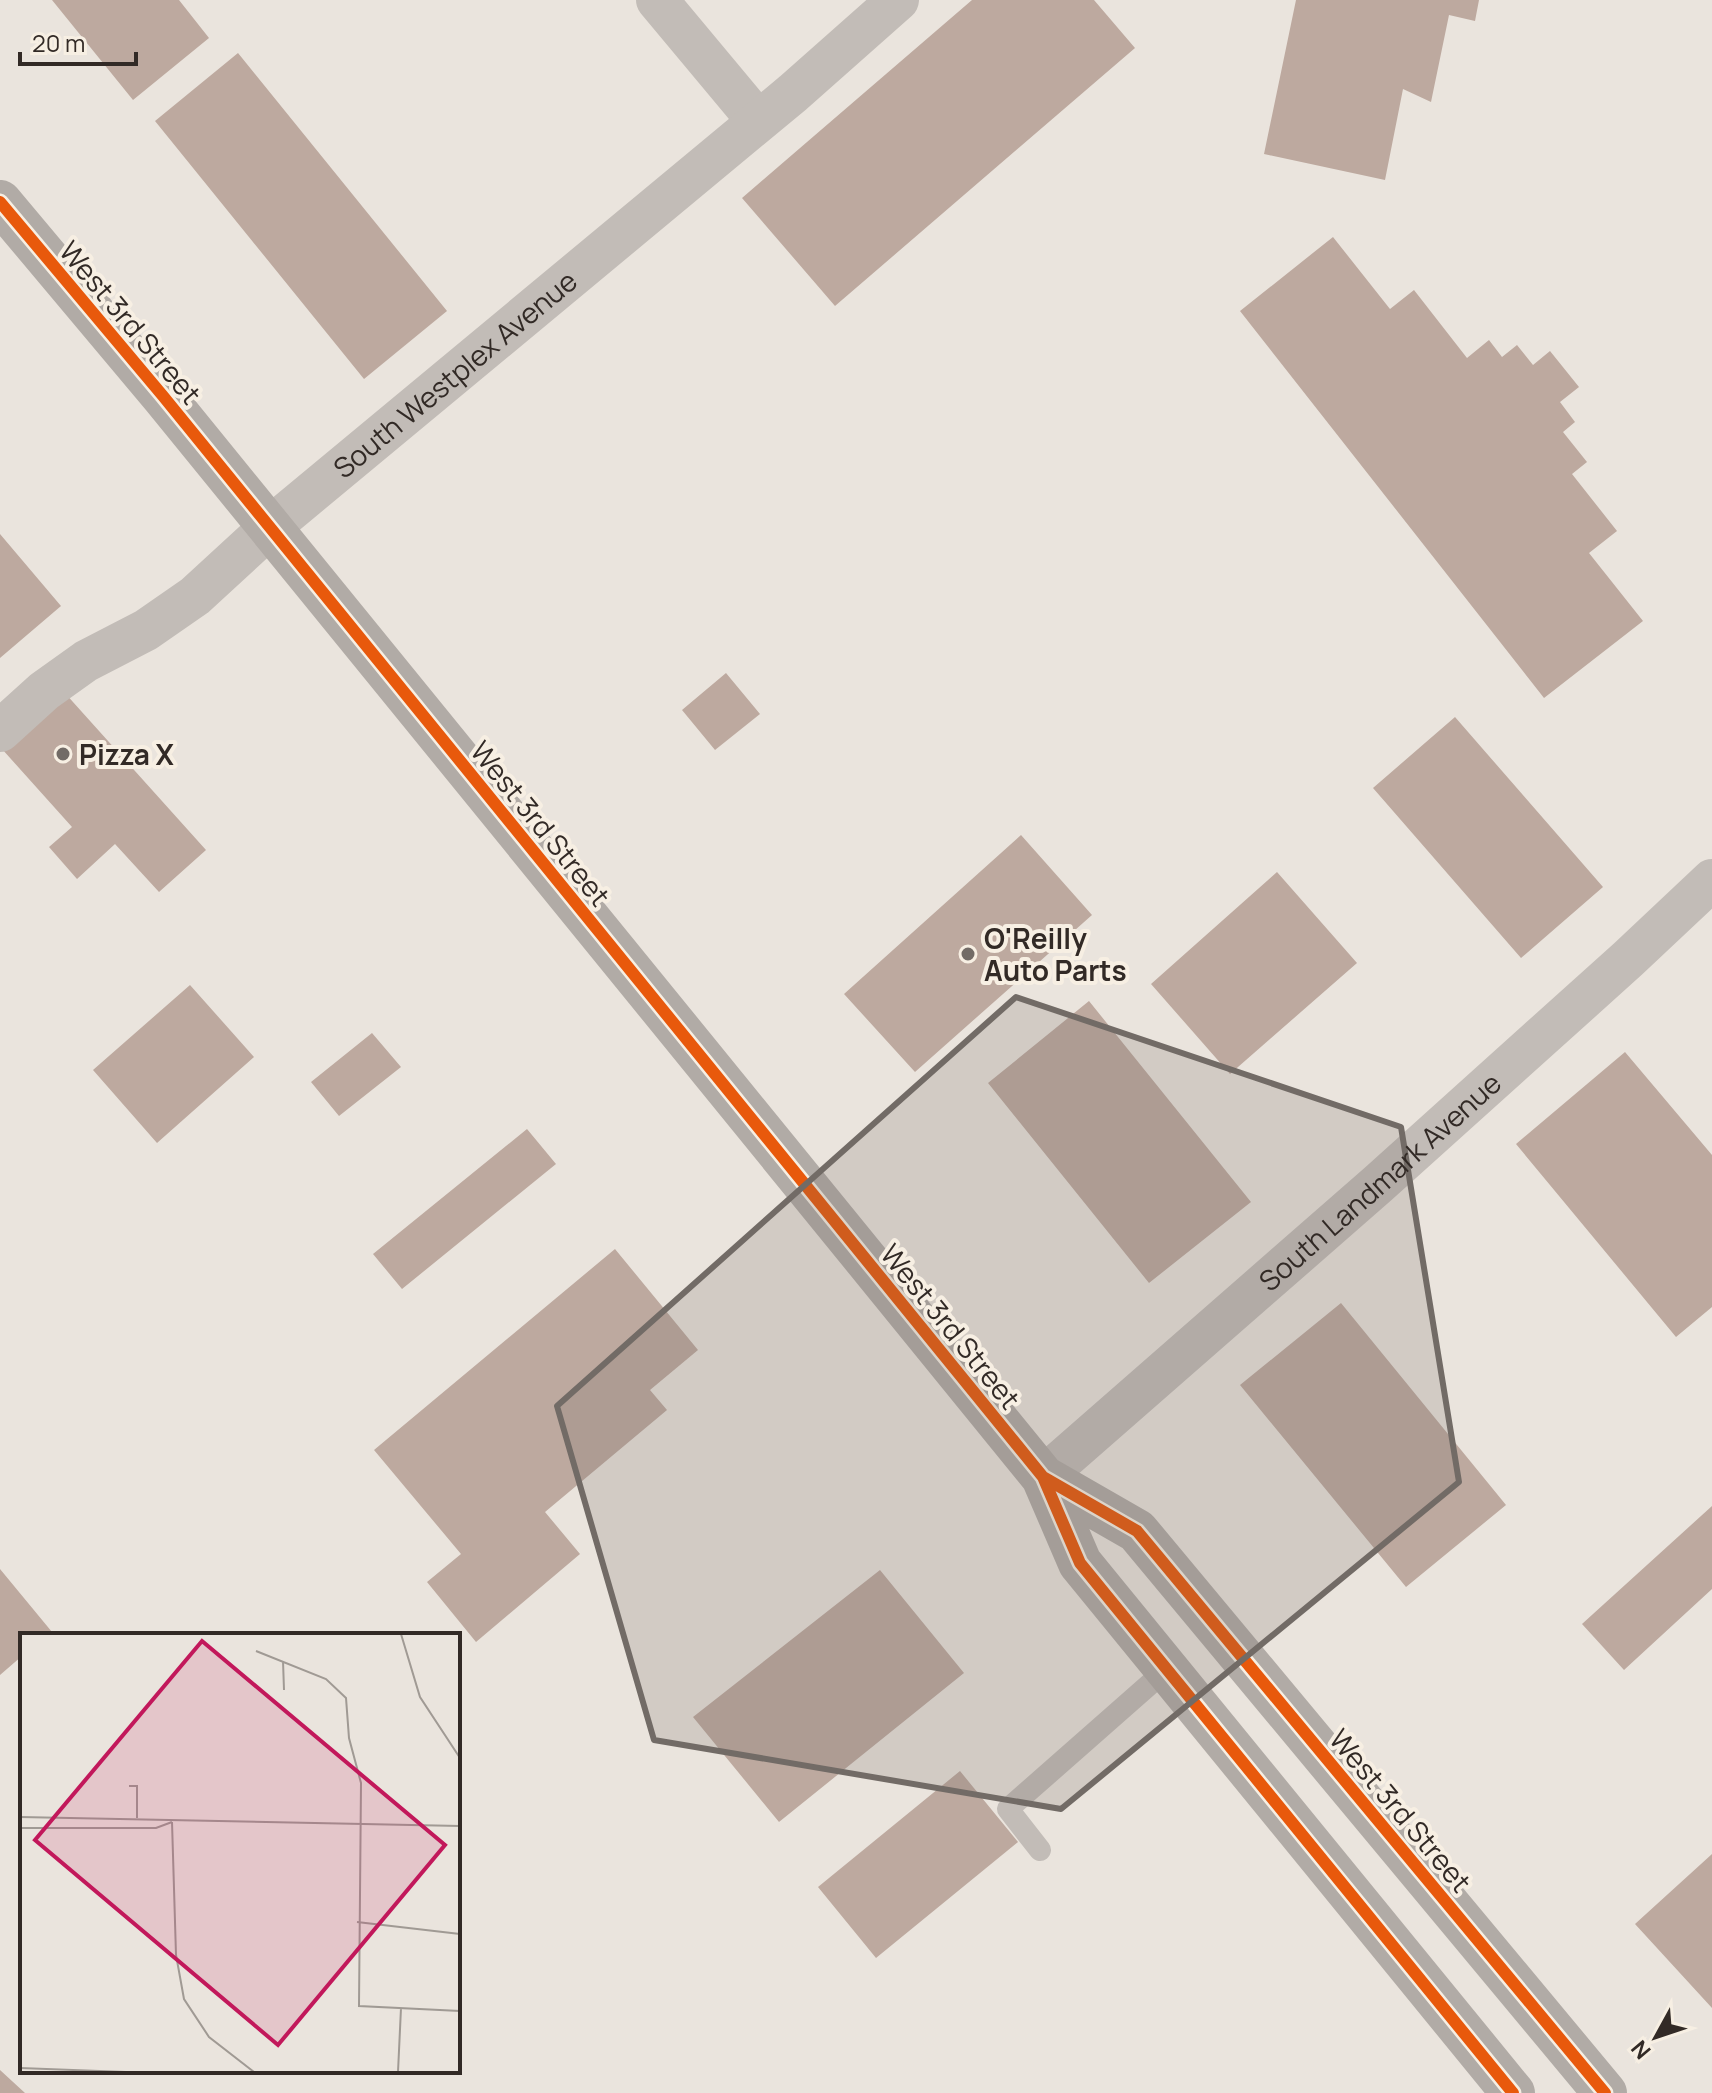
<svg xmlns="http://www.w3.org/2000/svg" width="1712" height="2093" font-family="Manrope,sans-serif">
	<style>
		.building { fill: #bda99f }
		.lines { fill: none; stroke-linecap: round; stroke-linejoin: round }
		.lane { stroke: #c2bcb7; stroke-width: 22 }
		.street { stroke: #c2bcb7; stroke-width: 42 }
		.primary { stroke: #b1aba6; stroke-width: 44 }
		.cycleway-casing { stroke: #f7efe3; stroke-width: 17 }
		.cycleway { stroke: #e8590c; stroke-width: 12 }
		.marked { fill: #726b66; fill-opacity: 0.2; stroke: #726b66; stroke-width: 6; stroke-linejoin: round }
		.poi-dot { fill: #726b66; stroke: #f7efe3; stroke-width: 3 }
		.labels { text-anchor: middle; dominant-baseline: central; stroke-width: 8; stroke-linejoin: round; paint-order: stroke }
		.street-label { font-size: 28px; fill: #322a26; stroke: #f7efe3 }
		.poi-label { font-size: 28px; font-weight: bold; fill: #322a26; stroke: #f7efe3; text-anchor: start }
		.inset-road { fill: none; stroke: #a09a94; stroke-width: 2 }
		.view { fill: #c2185b; fill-opacity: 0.15; stroke: #c2185b; stroke-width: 4 }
		.inset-edge { fill: none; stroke: #322a26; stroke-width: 4 }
	</style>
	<rect width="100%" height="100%" fill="#eae4dd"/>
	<path class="building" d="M 52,0 L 179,0 L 209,38 L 133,100 Z
		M 972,0 L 1094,0 L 1135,48 L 835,306 L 742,198 Z
		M 1296,0 L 1479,0 L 1475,21 L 1449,15 L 1431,102 L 1403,89 L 1385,180 L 1264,154 Z
		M 238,53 L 447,311 L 364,379 L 155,121 Z
		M 1333,237 L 1390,309 L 1414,290 L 1467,358 L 1489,340 L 1502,357 L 1517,345 L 1533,365 L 1550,351 L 1579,387 L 1560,402 L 1575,422 L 1563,432 L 1587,462 L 1572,474 L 1617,531 L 1589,553 L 1643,621 L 1544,698 L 1240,311 Z
		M 0,534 L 61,606 L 0,658 Z
		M 726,673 L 760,714 L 715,750 L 682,710 Z
		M 64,692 L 206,850 L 159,892 L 115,844 L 77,879 L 49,847 L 72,827 L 2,749 Z
		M 1455,717 L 1603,887 L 1521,958 L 1373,788 Z
		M 1021,835 L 1092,915 L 915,1072 L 844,994 Z
		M 1277,872 L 1357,963 L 1230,1074 L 1151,984 Z
		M 190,985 L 254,1057 L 157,1143 L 93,1070 Z
		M 1089,1001 L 1251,1202 L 1149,1283 L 988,1083 Z
		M 372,1033 L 401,1067 L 339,1116 L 311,1082 Z
		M 1625,1052 L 1712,1155 L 1712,1307 L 1676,1337 L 1516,1144 Z
		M 527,1129 L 556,1164 L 402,1289 L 373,1254 Z
		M 615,1249 L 698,1350 L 650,1390 L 667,1410 L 545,1512 L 580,1554 L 476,1642 L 427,1582 L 461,1554 L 374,1450 Z
		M 1341,1303 L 1506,1505 L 1406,1587 L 1240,1385 Z
		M 1712,1506 L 1712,1589 L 1624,1670 L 1582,1624 Z
		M 0,1569 L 52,1632 L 48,1635 L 22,1635 L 22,1656 L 0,1675 Z
		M 880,1570 L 964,1673 L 779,1822 L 693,1717 Z
		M 960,1771 L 1018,1842 L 876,1958 L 818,1887 Z
		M 1712,1854 L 1712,2008 L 1635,1924 Z
		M 0,2070 L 25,2093 L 0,2093 Z"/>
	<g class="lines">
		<path class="lane" d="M 1040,1850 L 1008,1809 L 1167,1669"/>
		<g class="street">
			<path d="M 657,0 L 758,121"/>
			<path id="s1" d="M 0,731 L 44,691 L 86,661 L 146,630 L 195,596 L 269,528 L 793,93 L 898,0"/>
			<path id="s2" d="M 1043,1477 L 1378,1184 L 1628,959 L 1712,880"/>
		</g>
		<path class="primary" d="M 0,202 L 163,396 L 1043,1477 L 1080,1563 L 1513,2093
			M 1043,1477 L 1137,1531 L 1605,2093"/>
		<defs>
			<path id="cycleway" d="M 0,202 L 163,396 L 1043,1477 L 1080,1563 L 1513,2093
				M 1043,1477 L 1137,1531 L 1605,2093"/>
		</defs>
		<use href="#cycleway" class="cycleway-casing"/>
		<use href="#cycleway" class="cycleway"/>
	</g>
	<path class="marked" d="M 1016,997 L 1401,1127 L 1459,1482 L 1061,1809 L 654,1740 L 557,1406 Z"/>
	<g class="poi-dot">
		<circle cx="63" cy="754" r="8"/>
		<circle cx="968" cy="954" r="8"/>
	</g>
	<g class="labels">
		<g class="street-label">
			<text transform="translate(131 322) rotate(50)">West 3rd Street</text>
			<text stroke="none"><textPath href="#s1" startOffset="580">South Westplex Avenue</textPath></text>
			<text transform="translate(541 823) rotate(51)">West 3rd Street</text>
			<text stroke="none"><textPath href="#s2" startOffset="448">South Landmark Avenue</textPath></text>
			<text transform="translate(951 1326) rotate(51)">West 3rd Street</text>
			<text transform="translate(1401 1810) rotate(50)">West 3rd Street</text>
		</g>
		<g class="poi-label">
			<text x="79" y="754">Pizza X</text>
			<text x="984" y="938">O'Reilly<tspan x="984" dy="32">Auto Parts</tspan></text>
		</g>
	</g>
	<g transform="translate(20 1633)">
		<rect width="440" height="440" fill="#eae4dd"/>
		<path class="inset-road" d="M 381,1 L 400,64 L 440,125M 236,18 L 306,46 L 326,65 L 329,105 L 341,150 L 339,373 L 440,378M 263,28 L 264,57M 109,153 L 117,153 L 117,185M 0,184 L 440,193M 152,189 L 156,322 L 164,366 L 189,404 L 234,439M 0,195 L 136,195 L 152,189M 337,289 L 440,301M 0,435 L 106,439M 378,439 L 381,375"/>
		<path class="view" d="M 182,8 L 425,212 L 258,412 L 15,207 Z"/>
		<rect width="440" height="440" class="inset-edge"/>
	</g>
	<g transform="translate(1656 2037) rotate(230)" stroke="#f7efe3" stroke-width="6" paint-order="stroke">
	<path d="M0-6L14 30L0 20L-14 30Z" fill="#322a26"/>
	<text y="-12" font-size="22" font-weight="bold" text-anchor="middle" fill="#322a26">N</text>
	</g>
	<path d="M20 52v12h116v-12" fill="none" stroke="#322a26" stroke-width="4"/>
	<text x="32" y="52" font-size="24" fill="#322a26" stroke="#f7efe3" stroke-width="6" paint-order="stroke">20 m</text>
</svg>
